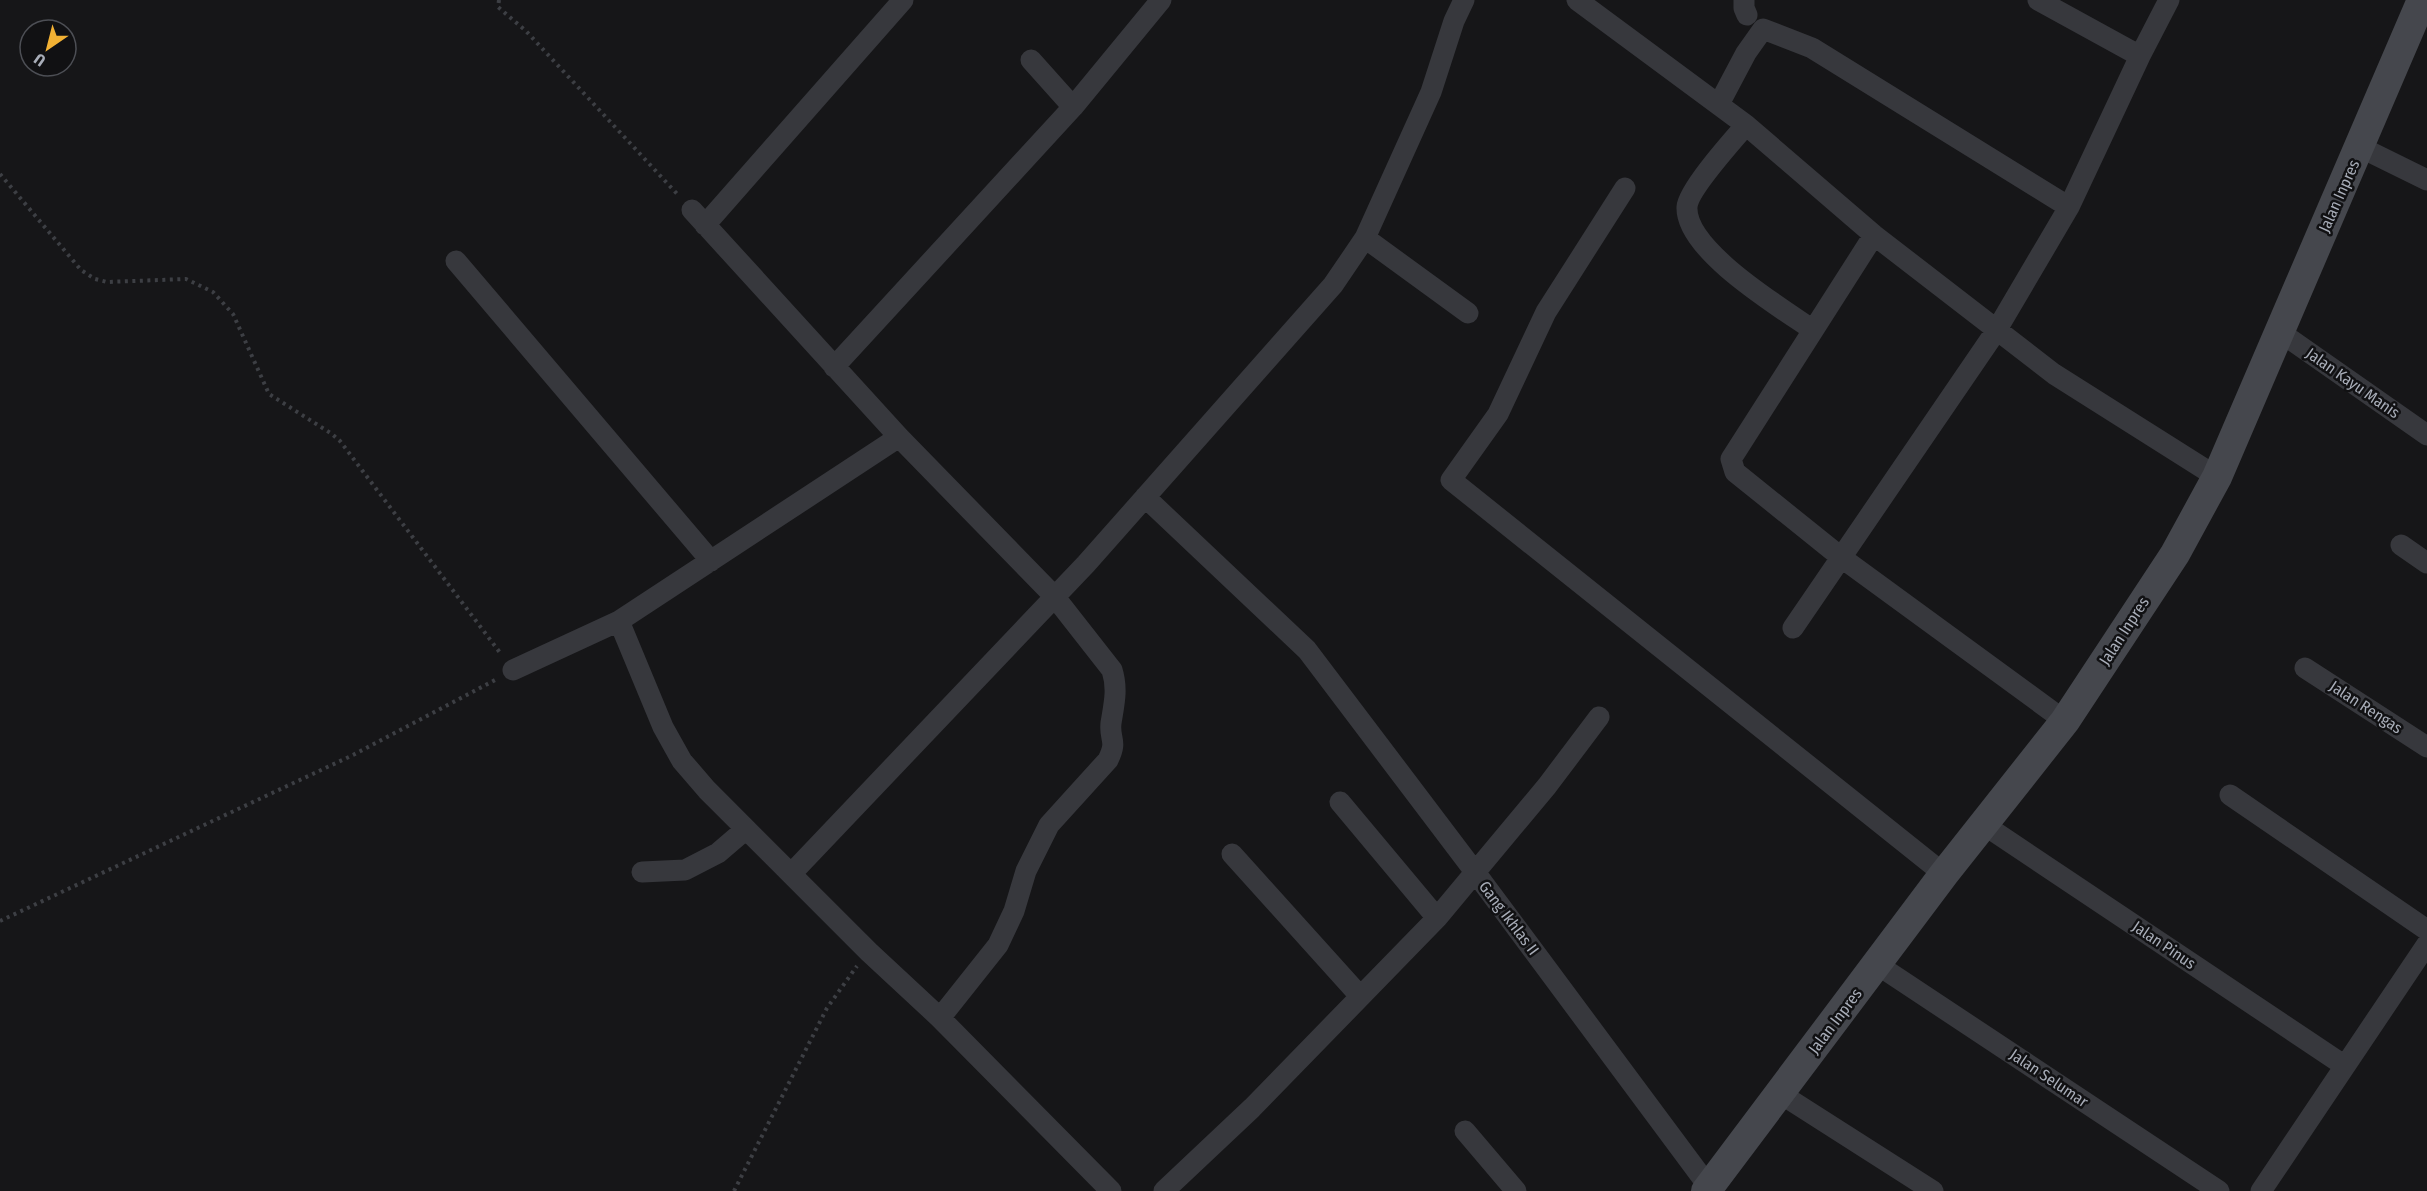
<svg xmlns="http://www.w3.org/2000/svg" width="2427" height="1191" font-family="'Fira Sans Condensed',sans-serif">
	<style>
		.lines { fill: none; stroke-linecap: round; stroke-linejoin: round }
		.path { stroke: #3d3f44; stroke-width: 4; stroke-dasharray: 3 4.5; stroke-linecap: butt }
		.minor { stroke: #37383d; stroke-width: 21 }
		.secondary { stroke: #45474d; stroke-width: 30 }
		.labels { text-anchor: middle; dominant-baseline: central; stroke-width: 5; stroke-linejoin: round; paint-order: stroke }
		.street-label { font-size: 16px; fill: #a8adb8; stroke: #111113 }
	</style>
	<rect width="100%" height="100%" fill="#161618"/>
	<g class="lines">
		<path class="path" d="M 499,0 L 498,7 L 526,31 L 679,196
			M 0,174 L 81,270 L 95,279 L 107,282 L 186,279 L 213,292 L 233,314 L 269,394 L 332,434 L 340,441 L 501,654
			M 0,921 L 353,755 L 497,679
			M 734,1191 L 827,1008 L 857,966"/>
		<path class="minor" d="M 1577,0 L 1746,125 L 1874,235 L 2054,374 L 2217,477
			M 1744,0 L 1744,8 L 1747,15
			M 2038,0 L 2140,56
			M 1031,60 L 1073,107
			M 1719,104 L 1746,53 L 1763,29 L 1812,48 L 2069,207
			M 1746,125 C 1733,140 1688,190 1687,207 C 1685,250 1780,307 1813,330
			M 2360,147 L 2427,180
			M 1625,188 L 1546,312 L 1498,414 L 1451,480 L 1944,874
			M 692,210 L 899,437 L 1054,596 L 1112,670 C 1118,689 1114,704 1111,723 C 1109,740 1118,740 1108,760 L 1049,825 L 1026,871 L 1014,911 L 998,945 L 940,1018
			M 705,225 L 903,0
			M 1874,235 L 1731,459 L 1735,472 L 1842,558 L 2065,721
			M 1365,238 L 1468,313
			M 456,261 L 711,561
			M 2280,332 L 2427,435
			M 834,367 L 1073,107 L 1161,0
			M 1145,497 L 1307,650 L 1475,872 L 1709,1187
			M 2401,545 L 2427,563
			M 619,621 L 663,727 L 682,761 L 707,790 L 869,952 L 940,1018 L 1111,1191
			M 1793,628 L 1996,331 L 2069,207 L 2140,56 L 2169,0
			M 2305,668 L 2427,747
			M 513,670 L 619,621 L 899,437
			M 2230,795 L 2427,930
			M 1340,802 L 1437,918
			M 1983,824 L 2345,1066
			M 1232,854 L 1360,996
			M 642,872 L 685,870 L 718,853 L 746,829
			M 791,874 L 1086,564 L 1333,285 L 1365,238 L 1431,92 L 1454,21 L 1464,0
			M 1878,965 L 2219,1191
			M 1781,1094 L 1933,1191
			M 1465,1131 L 1516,1191
			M 1164,1191 L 1252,1108 L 1437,918 L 1547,786 L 1599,717
			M 2261,1191 L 2427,944"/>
		<path class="secondary" d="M 1706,1191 L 1944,874 L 2065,721 L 2175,554 L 2217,477 L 2422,0"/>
	</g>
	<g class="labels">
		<g class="street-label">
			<text transform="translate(2339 196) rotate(-66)">Jalan Inpres</text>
			<text transform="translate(2353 383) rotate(35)">Jalan Kayu Manis</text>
			<text transform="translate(2124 631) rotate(-57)">Jalan Inpres</text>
			<text transform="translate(2366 707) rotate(33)">Jalan Rengas</text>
			<text transform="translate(1509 918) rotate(53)">Gang Ikhlas II</text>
			<text transform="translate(2164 945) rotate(34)">Jalan Pinus</text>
			<text transform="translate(1835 1021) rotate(-53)">Jalan Inpres</text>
			<text transform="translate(2049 1078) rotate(34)">Jalan Selumar</text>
		</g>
	</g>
	<g transform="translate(48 48) rotate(215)"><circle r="28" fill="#111113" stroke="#4d4f55" stroke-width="1.5"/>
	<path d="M0-4.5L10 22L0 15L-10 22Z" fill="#f2b134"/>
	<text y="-9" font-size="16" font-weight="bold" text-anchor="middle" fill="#a8adb8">U</text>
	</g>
</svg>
